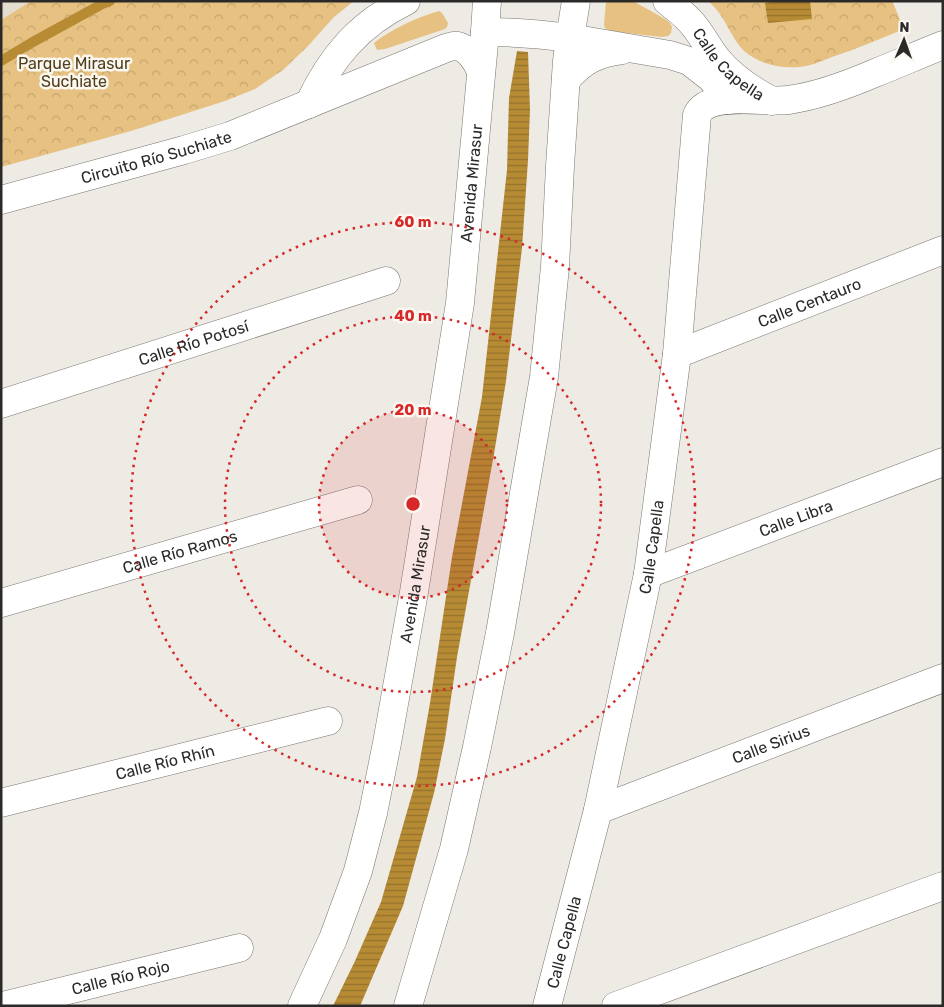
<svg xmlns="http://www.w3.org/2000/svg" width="944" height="1007" font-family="Rubik,sans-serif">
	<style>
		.built { fill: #e5ddd0 }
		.green { fill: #e6c181 }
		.park { fill: url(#park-crowns) }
		.water { fill: url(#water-rules) }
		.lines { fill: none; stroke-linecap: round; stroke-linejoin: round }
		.stream { stroke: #b68b34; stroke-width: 10 }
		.street-casing { stroke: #7a7671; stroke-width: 29 }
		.secondary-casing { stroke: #7a7671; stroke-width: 29 }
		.street { stroke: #fff; stroke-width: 28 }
		.secondary { stroke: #fff; stroke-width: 28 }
		.ring { fill: none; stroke: #d62828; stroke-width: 2.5; stroke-dasharray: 2.5 5 }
		.labels { text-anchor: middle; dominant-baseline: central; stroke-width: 5; stroke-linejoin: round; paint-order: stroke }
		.street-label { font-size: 16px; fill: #2b2a28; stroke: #fbf8f1 }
		.park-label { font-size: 16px; fill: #513e1b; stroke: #fbf8f1 }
		.centre { fill: #d62828; stroke: #fbf8f1; stroke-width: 2.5 }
		.ring-label { font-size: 15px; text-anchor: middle; font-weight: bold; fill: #d62828; stroke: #fbf8f1; stroke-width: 5; stroke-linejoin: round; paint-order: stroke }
	</style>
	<defs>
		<pattern id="park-crowns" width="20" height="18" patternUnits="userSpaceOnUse" patternTransform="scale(1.25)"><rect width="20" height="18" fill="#e6c181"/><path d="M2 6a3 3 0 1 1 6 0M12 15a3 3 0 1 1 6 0" fill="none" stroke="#c5a66f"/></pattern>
		<pattern id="water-rules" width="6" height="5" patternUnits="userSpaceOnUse" patternTransform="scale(1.25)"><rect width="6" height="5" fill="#b68b34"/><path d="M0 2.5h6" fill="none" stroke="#94722c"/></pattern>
	</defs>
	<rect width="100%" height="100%" fill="#eeeae4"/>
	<path class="built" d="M 1,1 L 31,1 L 1,20 Z"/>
	<path class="green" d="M 606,1 L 633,1 L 665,19 L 670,23 L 672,27 L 671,33 L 668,36 L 662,37 L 610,31 L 605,28 L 604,25 Z
		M 439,11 L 442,13 L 448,23 L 447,27 L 445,29 L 385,49 L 377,50 L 374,43 C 393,28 416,18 439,11 Z"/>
	<path class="park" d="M 31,1 L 354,1 L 334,17 L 307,47 L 283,70 L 255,89 L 225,101 L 131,131 L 1,167 L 1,20 Z
		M 708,1 L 895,1 L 893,3 L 904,29 C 880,39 856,49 832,57 C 824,60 815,64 806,66 C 786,70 760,65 744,51 C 732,39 727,22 716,9 C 714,6 711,4 708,1 Z"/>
	<path class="water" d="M 776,1 L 810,1 L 812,19 L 768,23 L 765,3 Z
		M 517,51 L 528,52 L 530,110 L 528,160 L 522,248 L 506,381 L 494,454 L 457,657 L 445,739 L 434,793 L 403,906 L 360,1006 L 333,1006 L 355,961 L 381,902 L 417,777 L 430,703 L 452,557 L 482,397 L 507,170 L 509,98 Z"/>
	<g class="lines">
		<path class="stream" d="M 1,61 L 31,43 L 102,4 L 110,1"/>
		<defs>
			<g id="street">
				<path id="s1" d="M 667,1 C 677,9 688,17 695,27 C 703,37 709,49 717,59 C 732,77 751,90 772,101"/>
				<path d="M 570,38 L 670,55 L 689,61 L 711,78 L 729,100"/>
				<path d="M 566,80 C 582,61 597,53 622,50"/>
				<path d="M 309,104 C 331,57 359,24 406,1"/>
				<path id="s2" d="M 1,200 L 184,150 L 230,136 L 446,48 C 450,47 454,45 458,46 C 469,49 477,62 481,71"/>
				<path id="s3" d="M 677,354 L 943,250"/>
				<path id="s4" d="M 1,404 L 386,281"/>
				<path id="s5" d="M 648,574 L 943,462"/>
				<path id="s6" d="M 1,603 L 358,500"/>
				<path id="s7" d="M 1,803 L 328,721"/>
				<path id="s8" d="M 598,810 L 943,678"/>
				<path id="s9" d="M 3,1006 L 239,948"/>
				<path id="s10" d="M 547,1006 L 598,810 L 648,574 L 677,354 L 697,115 C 708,90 765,103 788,100 C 818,96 847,85 875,73 C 898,64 920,54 943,45"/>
				<path d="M 616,1006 L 943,886"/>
			</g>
			<g id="secondary">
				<path d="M 485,32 C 514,32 541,34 570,38"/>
				<path id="s11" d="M 302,1006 L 333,939 L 358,871 L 373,813 L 387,743 L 414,592 L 460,303 L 485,32 L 487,1"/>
				<path d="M 408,1006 L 454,849 L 477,747 L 500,633 L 544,377 L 555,267 L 560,166 L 567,61 L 570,38 L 576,1"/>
			</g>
		</defs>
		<use href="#street" class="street-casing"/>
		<use href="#secondary" class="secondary-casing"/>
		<use href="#street" class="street"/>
		<use href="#secondary" class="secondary"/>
	</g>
	<circle cx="413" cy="504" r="94" fill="#d62828" fill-opacity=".12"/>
	<g class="ring">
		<circle cx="413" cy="504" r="94"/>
		<circle cx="413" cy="504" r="188"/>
		<circle cx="413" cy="504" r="282"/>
	</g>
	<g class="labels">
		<g class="street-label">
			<text stroke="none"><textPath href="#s1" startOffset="89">Calle Capella</textPath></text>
			<text stroke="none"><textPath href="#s2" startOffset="161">Circuito Río Suchiate</textPath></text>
			<text stroke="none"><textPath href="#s11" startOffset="844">Avenida Mirasur</textPath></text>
			<text stroke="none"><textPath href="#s3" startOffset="142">Calle Centauro</textPath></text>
			<text stroke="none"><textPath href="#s4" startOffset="202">Calle Río Potosí</textPath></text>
			<text stroke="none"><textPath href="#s5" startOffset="158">Calle Libra</textPath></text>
			<text stroke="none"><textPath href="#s10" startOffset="471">Calle Capella</textPath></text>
			<text stroke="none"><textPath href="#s6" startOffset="186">Calle Río Ramos</textPath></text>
			<text stroke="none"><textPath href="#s11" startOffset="439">Avenida Mirasur</textPath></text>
			<text stroke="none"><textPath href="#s8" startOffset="185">Calle Sirius</textPath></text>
			<text stroke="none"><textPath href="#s7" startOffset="169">Calle Río Rhín</textPath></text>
			<text stroke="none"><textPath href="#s10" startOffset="66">Calle Capella</textPath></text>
			<text stroke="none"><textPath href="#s9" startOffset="121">Calle Río Rojo</textPath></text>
		</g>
		<g class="park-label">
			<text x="74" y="63">Parque Mirasur<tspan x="74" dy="18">Suchiate</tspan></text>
		</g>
	</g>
	<circle cx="413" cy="504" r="8" class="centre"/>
	<g class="ring-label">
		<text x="413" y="227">60 m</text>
		<text x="413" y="321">40 m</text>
		<text x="413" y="415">20 m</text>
	</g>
	<rect width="944" height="1007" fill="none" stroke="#2b2a28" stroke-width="5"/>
	<g transform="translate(904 40) rotate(2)" stroke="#fbf8f1" stroke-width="4" paint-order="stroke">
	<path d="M0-4L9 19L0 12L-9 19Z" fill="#2b2a28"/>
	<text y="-8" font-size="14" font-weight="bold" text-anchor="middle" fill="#2b2a28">N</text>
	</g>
</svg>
